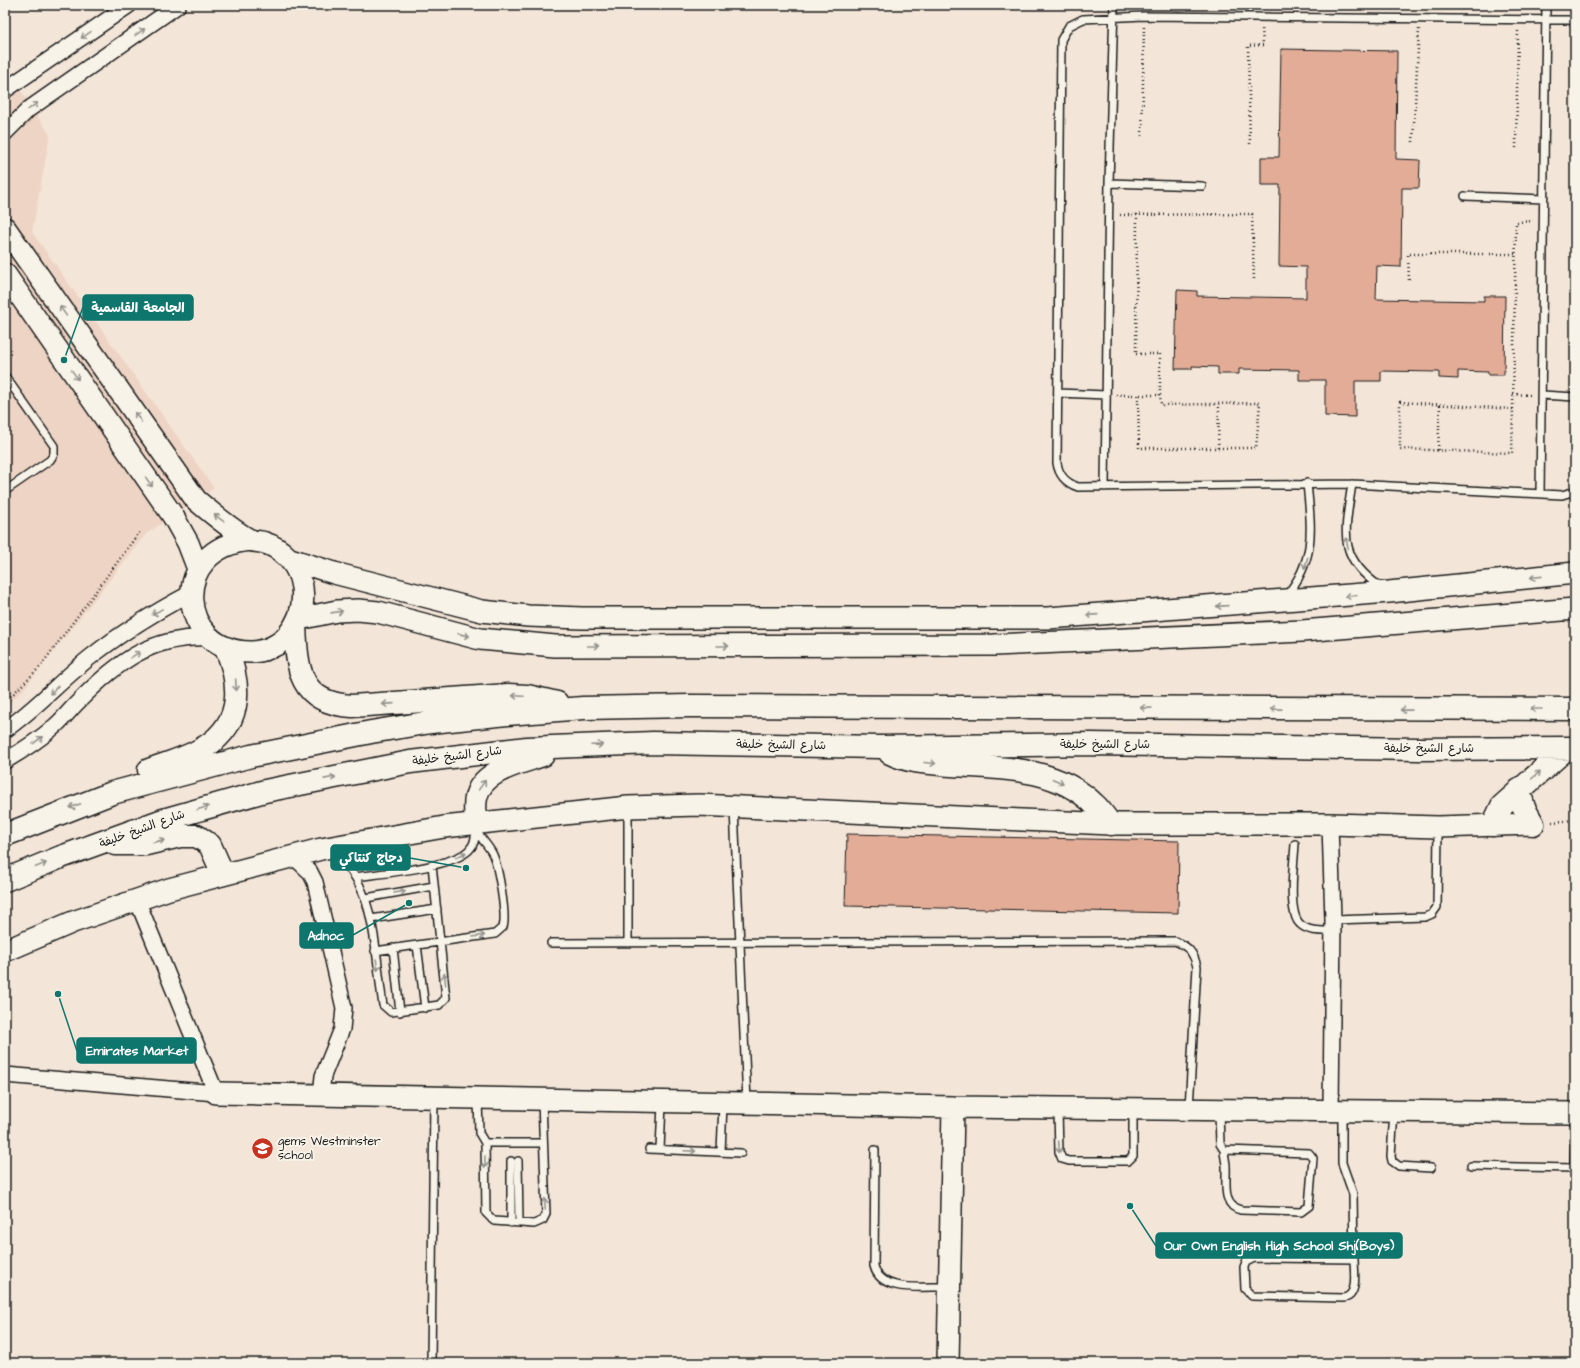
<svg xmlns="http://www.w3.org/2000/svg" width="1580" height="1368" font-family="'Architects Daughter','Playpen Sans Arabic',sans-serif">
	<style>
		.built { fill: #eed4c4 }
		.building { fill: #e2ac97; stroke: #1c1c1c }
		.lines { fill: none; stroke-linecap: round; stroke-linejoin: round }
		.lane-casing { stroke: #1c1c1c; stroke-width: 10 }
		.street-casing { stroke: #1c1c1c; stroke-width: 18 }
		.secondary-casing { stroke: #1c1c1c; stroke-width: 24 }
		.highway-casing { stroke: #1c1c1c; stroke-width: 25 }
		.path { stroke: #1c1c1c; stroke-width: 2.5; stroke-dasharray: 1 3; stroke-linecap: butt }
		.lane { stroke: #f7f3e8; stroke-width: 7 }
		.street { stroke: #f7f3e8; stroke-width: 15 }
		.secondary { stroke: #f7f3e8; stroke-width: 21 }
		.highway { stroke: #f7f3e8; stroke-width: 22 }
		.oneway { stroke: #94928c }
		.labels { text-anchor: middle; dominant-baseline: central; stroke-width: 4; stroke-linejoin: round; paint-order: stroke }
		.street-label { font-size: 12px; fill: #1c1c1c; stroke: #f7f3e8 }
		.poi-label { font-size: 12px; fill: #1c1c1c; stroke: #f7f3e8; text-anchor: start }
		.leader { fill: none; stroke: #0f766e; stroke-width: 1.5 }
		.callout-dot { fill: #0f766e; stroke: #f7f3e8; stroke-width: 1.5 }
		.callout { fill: #0f766e; stroke: #0f766e; stroke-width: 1.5 }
		.callout-label { font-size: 13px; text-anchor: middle; font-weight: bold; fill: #fff }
	</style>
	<rect width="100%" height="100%" fill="#f3e5d8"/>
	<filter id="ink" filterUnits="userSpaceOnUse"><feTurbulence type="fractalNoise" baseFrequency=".025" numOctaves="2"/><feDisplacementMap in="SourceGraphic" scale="8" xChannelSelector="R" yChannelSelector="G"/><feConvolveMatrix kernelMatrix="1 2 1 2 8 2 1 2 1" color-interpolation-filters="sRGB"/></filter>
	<g filter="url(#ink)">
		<path class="built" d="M 5,67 L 50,135 L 32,232 L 214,488 L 146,534 L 22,691 L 5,707 Z"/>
		<path class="building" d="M 1281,49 L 1397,51 L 1396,159 L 1420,160 L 1419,188 L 1402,188 L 1401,267 L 1377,266 L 1376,299 L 1484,301 L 1484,296 L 1505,296 L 1504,375 L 1488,375 L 1488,372 L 1458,371 L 1458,379 L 1439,378 L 1439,372 L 1381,371 L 1381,381 L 1355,381 L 1355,417 L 1325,416 L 1325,380 L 1299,380 L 1299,370 L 1239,369 L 1239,374 L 1218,374 L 1218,367 L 1192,366 L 1192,369 L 1175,369 L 1177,290 L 1197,291 L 1197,296 L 1306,298 L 1306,267 L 1279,266 L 1280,185 L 1261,185 L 1261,157 L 1279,157 Z
			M 847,834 L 1179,841 L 1178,913 L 845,906 Z"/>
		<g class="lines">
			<defs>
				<path id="lane" d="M 1575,22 L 1569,20 L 1144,16 L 1083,19 L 1069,26 L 1061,40 L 1057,463 C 1059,476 1066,483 1078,487 L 1352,484 L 1562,495 L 1575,491
					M 1109,183 L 1202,186
					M 1465,196 L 1543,199
					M 5,376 L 54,446 L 54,454 L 50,460 L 5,491
					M 1058,393 L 1106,395
					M 1542,395 L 1575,397
					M 1352,484 C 1345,532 1336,557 1382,588
					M 1105,487 L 1109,183 L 1114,5
					M 1540,494 L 1546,5
					M 1286,596 C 1317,559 1311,527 1307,483
					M 628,809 L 628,943
					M 734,809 L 747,1102
					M 1295,844 C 1294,862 1287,912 1300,924 C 1308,932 1322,931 1333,931
					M 329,852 C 377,876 375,958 383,1005 L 391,1012 L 439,1005 L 446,998 L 432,865
					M 355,877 C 382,873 451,868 469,850 C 475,844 475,838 476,830
					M 366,898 L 434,886
					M 371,919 L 437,909
					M 1333,920 L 1425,917 L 1432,914 L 1437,907 L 1438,830
					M 551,943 L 1175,941 C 1188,946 1194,953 1197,967 L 1189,1108
					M 417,945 L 425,1008
					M 393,948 L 400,1012
					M 375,951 L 495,934 L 503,927 C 507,916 498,864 492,853 C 488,845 480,838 476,830
					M 478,1099 L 479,1133 L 485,1143 L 486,1213 L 494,1221 L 534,1224 L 543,1220 L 546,1214 L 542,1101
					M 1058,1110 L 1059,1152 L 1062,1159 L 1069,1161 L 1128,1161 L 1133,1156 L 1133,1110
					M 1219,1111 L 1220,1144 L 1224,1150
					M 1342,1112 L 1342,1163 L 1353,1194 L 1354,1259
					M 1394,1112 L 1391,1156 L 1392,1161 L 1399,1166 L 1431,1168
					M 485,1143 L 543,1143
					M 649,1149 L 741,1153
					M 660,1149 L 662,1104
					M 875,1150 L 874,1266 C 881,1294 924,1286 947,1287
					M 1224,1150 L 1309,1153 L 1313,1158 L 1309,1206 L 1301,1212 L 1241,1210 C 1221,1206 1227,1182 1226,1166 C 1226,1161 1224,1156 1224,1150 Z
					M 721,1152 L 723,1104
					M 511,1161 L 511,1223
					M 518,1161 L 519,1223
					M 1471,1166 L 1575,1168
					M 1574,1168 L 1575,1141
					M 1254,1258 L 1354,1259 C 1354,1271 1359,1297 1343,1298 L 1252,1296 L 1245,1289 L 1244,1267 L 1246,1262 Z
					M 431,1363 L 434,1099"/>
				<path id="street" d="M 5,90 L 129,5
					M 5,133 L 29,109 L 178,5
					M 5,730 C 37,708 62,679 93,655 C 124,631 157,611 191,593
					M 5,761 C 22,751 39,740 55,726 C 63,719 70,710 78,702 C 117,662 152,635 210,638
					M 1330,824 L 1333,920 L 1331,1110
					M 293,856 L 310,872 L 315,882 L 344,1008 L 342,1029 L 323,1076 L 321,1095
					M 5,1075 L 216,1093 L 137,900"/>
				<path id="secondary" d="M 5,228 L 196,500 C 213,514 231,530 250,540 C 255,542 260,541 265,543 C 281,548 295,562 300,578 C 306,599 302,618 288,635 C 280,645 264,652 251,652 C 177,653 167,547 251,540
					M 5,274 L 173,516 L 188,543 L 198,569
					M 290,559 L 334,573 L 482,611 L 528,616 L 582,618 L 1048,618 L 1389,592 L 1575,573
					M 299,619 L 337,611 L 358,610 L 378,612 L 480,639 L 555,646 L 994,645 L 1302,631 L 1575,609
					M 5,951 L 73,922 L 169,889 L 321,849 L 444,827 L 628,807 L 699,805 L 1111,824 L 1330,824 L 1438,827 L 1533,824
					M 216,1093 L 953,1107 L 1575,1113
					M 948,1363 L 953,1107"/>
				<path id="highway" d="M 295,626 C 297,669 299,703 352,706 L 508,695 L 527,696 L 557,703
					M 890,753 C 910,763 930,763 952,765 C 1002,768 1057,767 1095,805 C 1101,810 1105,818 1111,824
					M 149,770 C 165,764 183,759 198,751 C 242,728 243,689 226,648
					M 1519,790 L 1524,808 L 1533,824
					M 476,823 C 476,815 474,806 476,798 C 481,770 521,763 543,755
					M 1493,825 L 1502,806 L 1566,749
					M 5,835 L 112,793 L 251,756 L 371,732 L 431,722 L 507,714 L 583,708 L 690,706 L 1575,709
					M 115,844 L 146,844 L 180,836 L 197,836 L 210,845 L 223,874
					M 5,880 L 61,857 L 163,820 L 265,791 L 410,762 L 527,748 L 653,743 L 880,747 L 1091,744 L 1419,749 L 1575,748"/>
			</defs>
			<use href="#lane" class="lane-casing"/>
			<use href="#street" class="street-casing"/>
			<use href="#secondary" class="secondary-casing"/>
			<use href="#highway" class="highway-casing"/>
			<path class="path" d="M 1142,136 L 1144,26
				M 1413,142 L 1419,29
				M 1250,144 L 1248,46 L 1263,45 L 1262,27
				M 1516,148 L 1518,31
				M 1120,215 L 1252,214 L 1254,281
				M 1409,280 L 1408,254 L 1516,254
				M 1513,394 L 1531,395
				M 1116,395 L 1160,395 L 1160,354 L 1136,354 L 1137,214
				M 1138,395 L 1139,448 L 1256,448 L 1260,403 L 1161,405 L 1160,395
				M 1400,402 L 1513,409 L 1512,453 L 1400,449 Z
				M 1513,409 L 1516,222 L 1533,221
				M 1218,448 L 1219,405
				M 1438,450 L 1440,405
				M 5,702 L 40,667 L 141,530
				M 1552,822 L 1575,820"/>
			<use href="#lane" class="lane"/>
			<use href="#street" class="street"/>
			<use href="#secondary" class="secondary"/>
			<use href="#highway" class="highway"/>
		</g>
		<defs><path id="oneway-shaft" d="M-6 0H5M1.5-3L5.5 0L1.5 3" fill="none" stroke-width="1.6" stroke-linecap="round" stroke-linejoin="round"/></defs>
		<g class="oneway">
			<use href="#oneway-shaft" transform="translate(140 32) rotate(-35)"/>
			<use href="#oneway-shaft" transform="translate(86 35) rotate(146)"/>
			<use href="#oneway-shaft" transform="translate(33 106) rotate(-36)"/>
			<use href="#oneway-shaft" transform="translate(63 311) rotate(-125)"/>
			<use href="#oneway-shaft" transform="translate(75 375) rotate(55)"/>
			<use href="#oneway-shaft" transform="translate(138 417) rotate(-125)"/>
			<use href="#oneway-shaft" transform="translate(149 482) rotate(55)"/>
			<use href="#oneway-shaft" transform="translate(219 518) rotate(-144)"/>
			<use href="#oneway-shaft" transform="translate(1347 543) rotate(-102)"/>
			<use href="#oneway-shaft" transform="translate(1306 563) rotate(107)"/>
			<use href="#oneway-shaft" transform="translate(1536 577) rotate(174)"/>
			<use href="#oneway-shaft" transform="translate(1351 596) rotate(175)"/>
			<use href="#oneway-shaft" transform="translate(1222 606) rotate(176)"/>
			<use href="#oneway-shaft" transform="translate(157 612) rotate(149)"/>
			<use href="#oneway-shaft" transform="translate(337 612) rotate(-8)"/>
			<use href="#oneway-shaft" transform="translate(1092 615) rotate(176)"/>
			<use href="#oneway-shaft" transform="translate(464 635) rotate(13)"/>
			<use href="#oneway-shaft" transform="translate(593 646)"/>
			<use href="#oneway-shaft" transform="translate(723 646)"/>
			<use href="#oneway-shaft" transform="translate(135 655) rotate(-32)"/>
			<use href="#oneway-shaft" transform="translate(236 685) rotate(86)"/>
			<use href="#oneway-shaft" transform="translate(54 690) rotate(135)"/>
			<use href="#oneway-shaft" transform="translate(518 696) rotate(-177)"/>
			<use href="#oneway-shaft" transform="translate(388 704) rotate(176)"/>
			<use href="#oneway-shaft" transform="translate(1146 708) rotate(-179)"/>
			<use href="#oneway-shaft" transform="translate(1276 709) rotate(-179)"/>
			<use href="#oneway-shaft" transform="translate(1536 709) rotate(180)"/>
			<use href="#oneway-shaft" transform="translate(1406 710) rotate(-179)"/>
			<use href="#oneway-shaft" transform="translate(38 740) rotate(-37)"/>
			<use href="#oneway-shaft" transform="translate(597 745) rotate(-2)"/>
			<use href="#oneway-shaft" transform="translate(930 763) rotate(5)"/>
			<use href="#oneway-shaft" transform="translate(1536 775) rotate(-42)"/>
			<use href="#oneway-shaft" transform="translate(330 778) rotate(-11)"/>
			<use href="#oneway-shaft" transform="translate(1058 781) rotate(23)"/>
			<use href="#oneway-shaft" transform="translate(482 785) rotate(-55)"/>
			<use href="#oneway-shaft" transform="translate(75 806) rotate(159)"/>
			<use href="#oneway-shaft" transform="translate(203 808) rotate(-17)"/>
			<use href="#oneway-shaft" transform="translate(159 841) rotate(-13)"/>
			<use href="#oneway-shaft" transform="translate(461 855) rotate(-27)"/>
			<use href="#oneway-shaft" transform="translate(41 865) rotate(-22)"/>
			<use href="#oneway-shaft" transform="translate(400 892) rotate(-10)"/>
			<use href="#oneway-shaft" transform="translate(479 936) rotate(-8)"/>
			<use href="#oneway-shaft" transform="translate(377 965) rotate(82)"/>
			<use href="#oneway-shaft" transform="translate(445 979) rotate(-97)"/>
			<use href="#oneway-shaft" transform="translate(1059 1147) rotate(87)"/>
			<use href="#oneway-shaft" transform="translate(690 1151) rotate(2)"/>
			<use href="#oneway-shaft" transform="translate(485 1162) rotate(89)"/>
			<use href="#oneway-shaft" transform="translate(545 1204) rotate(-92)"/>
		</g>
	</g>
	<defs>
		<symbol id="school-disc" viewBox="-11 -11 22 22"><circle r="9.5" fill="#c8321e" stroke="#f7f3e8"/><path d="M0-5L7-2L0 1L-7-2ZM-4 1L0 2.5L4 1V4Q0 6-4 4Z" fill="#fff"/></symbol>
	</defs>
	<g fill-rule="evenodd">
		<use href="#school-disc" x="250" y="1136" width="25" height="25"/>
	</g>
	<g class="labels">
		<g class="street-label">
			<text x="1105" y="744">شارع الشيخ خليفة</text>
			<text transform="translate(781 745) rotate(1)">شارع الشيخ خليفة</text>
			<text x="1429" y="748">شارع الشيخ خليفة</text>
			<text transform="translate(457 756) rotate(-7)">شارع الشيخ خليفة</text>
			<text transform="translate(142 829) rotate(-20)">شارع الشيخ خليفة</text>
		</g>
		<g class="poi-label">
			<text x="278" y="1141">gems Westminster<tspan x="278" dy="14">school</tspan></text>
		</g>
	</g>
	<path class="leader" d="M64 360L83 307M466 868L410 858M409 903L353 935M58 994L77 1051M1130 1206L1156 1246"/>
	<g class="callout-dot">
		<circle cx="64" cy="360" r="4"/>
		<circle cx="466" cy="868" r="4"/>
		<circle cx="409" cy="903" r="4"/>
		<circle cx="58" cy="994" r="4"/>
		<circle cx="1130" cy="1206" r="4"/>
	</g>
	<g class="callout">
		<rect x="83" y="295" width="110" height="25" rx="4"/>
		<rect x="331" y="845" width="79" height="25" rx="4"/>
		<rect x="300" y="923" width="53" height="25" rx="4"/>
		<rect x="77" y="1038" width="119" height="25" rx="4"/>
		<rect x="1156" y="1233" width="246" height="25" rx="4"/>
	</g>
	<g class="callout-label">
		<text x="138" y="312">الجامعة القاسمية</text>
		<text x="371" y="862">دجاج كنتاكي</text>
		<text x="326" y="940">Adnoc</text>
		<text x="137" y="1055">Emirates Market</text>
		<text x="1279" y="1250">Our Own English High School Shj(Boys)</text>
	</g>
	<rect width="1580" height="1368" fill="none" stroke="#f7f3e8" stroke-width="20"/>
	<rect x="10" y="10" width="1560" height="1348" fill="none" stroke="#1c1c1c" stroke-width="1.5" filter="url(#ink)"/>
</svg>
